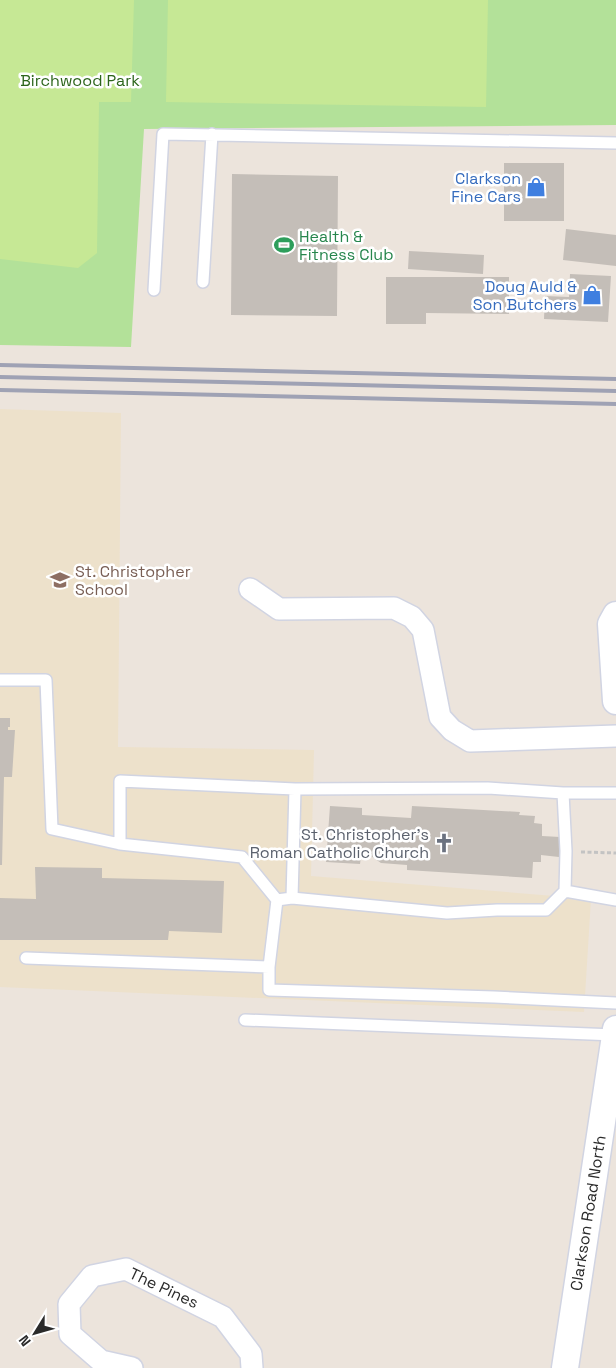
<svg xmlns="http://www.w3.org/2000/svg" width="616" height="1368" font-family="'Space Grotesk',sans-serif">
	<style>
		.education { fill: #ede1cb }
		.green { fill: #b3e199 }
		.pitch { fill: #c6e895 }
		.building { fill: #c4beb8 }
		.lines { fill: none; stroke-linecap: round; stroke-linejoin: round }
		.service-casing { stroke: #d1d4e2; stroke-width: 14 }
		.minor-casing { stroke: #d1d4e2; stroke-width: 24 }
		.tertiary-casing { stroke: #d1d4e2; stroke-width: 29 }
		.path { stroke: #c3c3c3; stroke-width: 3; stroke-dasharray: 4 2.5; stroke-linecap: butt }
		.service { stroke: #fff; stroke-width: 11 }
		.minor { stroke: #fff; stroke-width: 21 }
		.tertiary { stroke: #fff; stroke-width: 26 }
		.rail { stroke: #9fa2b4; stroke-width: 4 }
		.labels { text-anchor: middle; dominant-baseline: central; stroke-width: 5; stroke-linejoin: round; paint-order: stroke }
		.park-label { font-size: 16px; fill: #2c651b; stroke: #fff }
		.shop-label { font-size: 16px; fill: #366cbe; stroke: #fff; text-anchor: end }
		.leisure-label { font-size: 16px; fill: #27864d; stroke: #fff; text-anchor: start }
		.education-label { font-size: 16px; fill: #785e54; stroke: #fff; text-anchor: start }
		.worship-label { font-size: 16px; fill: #5b616d; stroke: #fff; text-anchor: end }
		.street-label { font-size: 16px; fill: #2a2a2a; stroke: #fff }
	</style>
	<rect width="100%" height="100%" fill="#ece4dc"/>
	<path class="education" d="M 0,409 L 121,413 L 118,747 L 314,750 L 311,876 L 591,899 L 584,1012 L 0,987 Z"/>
	<path class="green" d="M 0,0 L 616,0 L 616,125 L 144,129 L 131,347 L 0,345 Z"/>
	<path class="pitch" d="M 0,0 L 134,0 L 131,102 L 99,102 L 97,253 L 78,268 L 0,259 Z
		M 168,0 L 488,0 L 486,107 L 166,102 Z"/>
	<path class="building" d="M 504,163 L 564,163 L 564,221 L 504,221 Z
		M 232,174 L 338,176 L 337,316 L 231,315 Z
		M 566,229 L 616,235 L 616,266 L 563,260 Z
		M 409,251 L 484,255 L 483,274 L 408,269 Z
		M 570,274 L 611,276 L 608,322 L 544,319 L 545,296 L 569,297 Z
		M 386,277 L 509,277 L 509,314 L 426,313 L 426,324 L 386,324 Z
		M 0,718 L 10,718 L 10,727 L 8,727 L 8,730 L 15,730 L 12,777 L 4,777 L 2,865 L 0,865 Z
		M 330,806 L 362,808 L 362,815 L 411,818 L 412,806 L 520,812 L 519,815 L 535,816 L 534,823 L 542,824 L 542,836 L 560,837 L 559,857 L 541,855 L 541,862 L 533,862 L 532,878 L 407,870 L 407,865 L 381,863 L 362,850 L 360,864 L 326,862 Z
		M 35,867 L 102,868 L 102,878 L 224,881 L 222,933 L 169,931 L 168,940 L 0,940 L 0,898 L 36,899 Z"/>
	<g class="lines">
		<defs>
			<path id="service" d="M 203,282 L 212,134
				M 154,290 L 163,134 L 616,143
				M 0,680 L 46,680 L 52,829 L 120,844 L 242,857 L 277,900 L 269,967 L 269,990 L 494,997 L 616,1003
				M 563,793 L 566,851 L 565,891
				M 120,844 L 120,781 L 295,789 L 488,788 L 563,793 L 616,793
				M 292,898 L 295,789
				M 277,900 L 292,898 L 447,913 L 497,910 L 546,910 L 565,891 L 616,900
				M 26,958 L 269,967
				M 245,1020 L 615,1035"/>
			<path id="minor" d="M 250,589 L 279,609 L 394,608 L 412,617 L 423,630 L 440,717 L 452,730 L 470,741 L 616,736
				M 132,1368 L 101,1361 L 70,1334 L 69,1304 L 92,1276 L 126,1269 L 223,1317 L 251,1354 L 252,1368"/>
			<path id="tertiary" d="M 616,615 L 611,624 L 616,701
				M 565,1368 L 616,1029"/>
		</defs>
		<use href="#service" class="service-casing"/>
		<use href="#minor" class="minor-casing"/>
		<use href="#tertiary" class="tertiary-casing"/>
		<path class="path" d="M 581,852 L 616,853"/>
		<use href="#service" class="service"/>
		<use href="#minor" class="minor"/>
		<use href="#tertiary" class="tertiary"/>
		<path class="rail" d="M 0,365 L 616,379
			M 0,377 L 616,391
			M 0,390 L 616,404"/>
	</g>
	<defs>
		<symbol id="shop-bare" viewBox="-9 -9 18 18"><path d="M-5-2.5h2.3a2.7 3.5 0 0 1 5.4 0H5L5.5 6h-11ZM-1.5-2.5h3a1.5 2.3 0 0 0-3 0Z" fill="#3f7fe0" stroke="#fff" stroke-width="2.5" paint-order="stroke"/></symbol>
		<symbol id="stadium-bare" viewBox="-9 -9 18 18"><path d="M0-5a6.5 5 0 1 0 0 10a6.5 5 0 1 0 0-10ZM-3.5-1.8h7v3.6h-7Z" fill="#2e9e5b" stroke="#fff" stroke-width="2.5" paint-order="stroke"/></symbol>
		<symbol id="school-bare" viewBox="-9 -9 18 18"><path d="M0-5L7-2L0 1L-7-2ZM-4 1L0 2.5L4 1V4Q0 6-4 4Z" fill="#8d6e63" stroke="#fff" stroke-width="2.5" paint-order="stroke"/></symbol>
		<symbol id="church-bare" viewBox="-9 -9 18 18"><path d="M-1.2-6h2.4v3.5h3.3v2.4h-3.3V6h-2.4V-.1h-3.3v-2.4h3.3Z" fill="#6b7280" stroke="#fff" stroke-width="2.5" paint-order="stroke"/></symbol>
	</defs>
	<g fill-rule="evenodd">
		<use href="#shop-bare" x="522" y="173" width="28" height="28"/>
		<use href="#stadium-bare" x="270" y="231" width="28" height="28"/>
		<use href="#shop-bare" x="578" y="281" width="28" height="28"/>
		<use href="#school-bare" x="46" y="566" width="28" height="28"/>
		<use href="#church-bare" x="430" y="829" width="28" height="28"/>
	</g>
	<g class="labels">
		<g class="park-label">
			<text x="80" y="80">Birchwood Park</text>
		</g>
		<g class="shop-label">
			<text x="521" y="178">Clarkson<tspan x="521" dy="18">Fine Cars</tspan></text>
			<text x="577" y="286">Doug Auld &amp;<tspan x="577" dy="18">Son Butchers</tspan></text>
		</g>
		<g class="leisure-label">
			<text x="299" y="236">Health &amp;<tspan x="299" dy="18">Fitness Club</tspan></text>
		</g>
		<g class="education-label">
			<text x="75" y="571">St. Christopher<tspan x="75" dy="18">School</tspan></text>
		</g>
		<g class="worship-label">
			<text x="429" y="834">St. Christopher's<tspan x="429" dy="18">Roman Catholic Church</tspan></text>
		</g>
		<g class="street-label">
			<text transform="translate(588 1213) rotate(-81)">Clarkson Road North</text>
			<text transform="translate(164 1288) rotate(25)">The Pines</text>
		</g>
	</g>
	<g transform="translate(35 1333) rotate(233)" stroke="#ffffff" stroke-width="4" paint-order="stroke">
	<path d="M0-4L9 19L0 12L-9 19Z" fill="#2a2a2a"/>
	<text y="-8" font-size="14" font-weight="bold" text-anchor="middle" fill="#2a2a2a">N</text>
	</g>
</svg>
